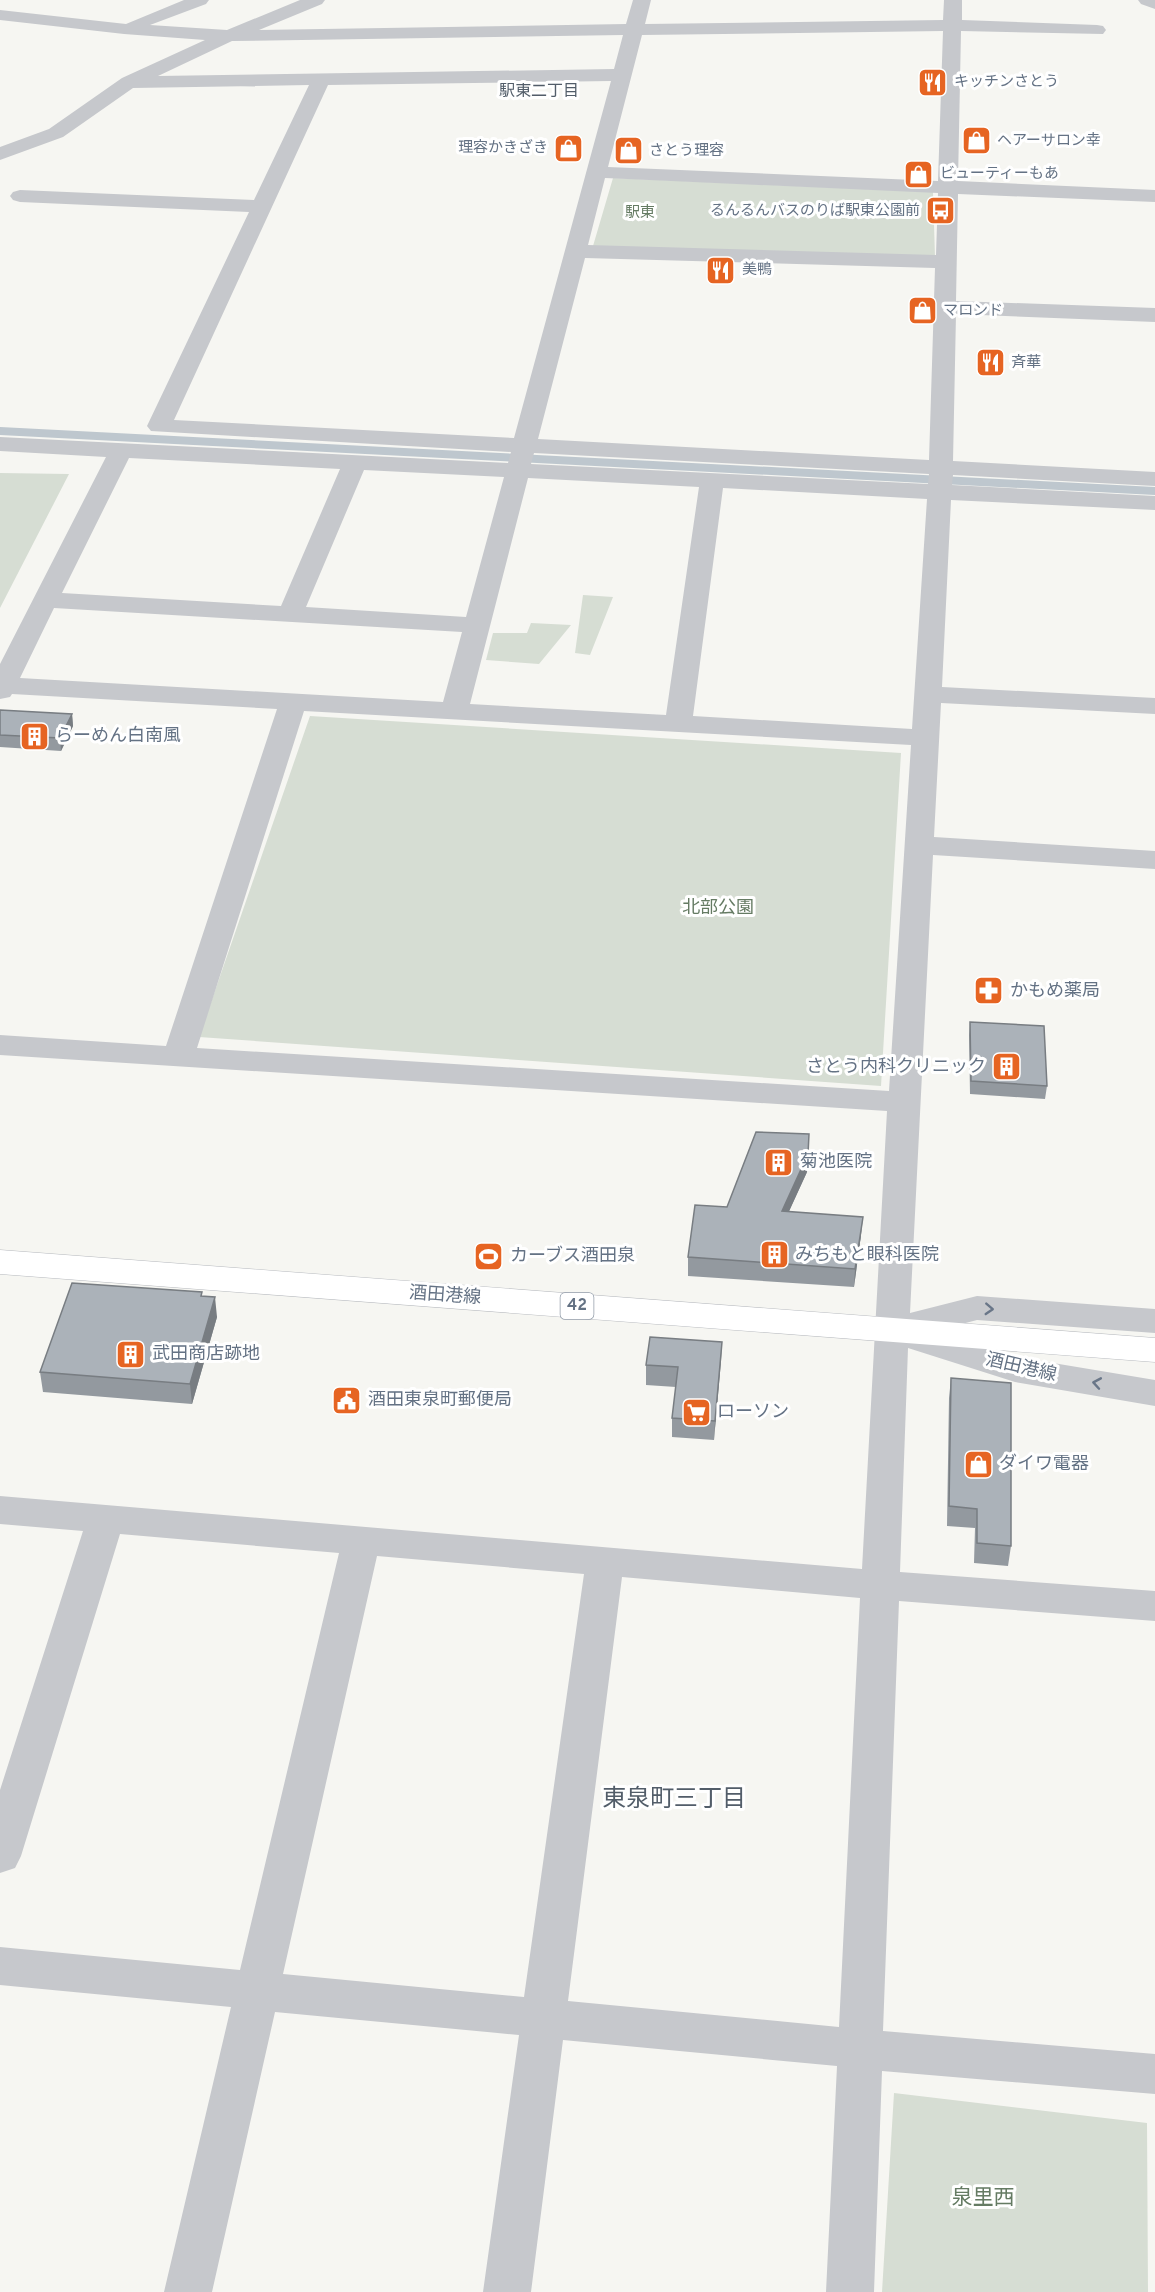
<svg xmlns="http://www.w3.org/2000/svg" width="1155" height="2292" font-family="Overpass,'Noto Sans JP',sans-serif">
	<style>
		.green { fill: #d6ddd3 }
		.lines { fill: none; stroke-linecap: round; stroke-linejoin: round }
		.stream { stroke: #bec7ce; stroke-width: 8 }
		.major-casing { stroke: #b6b9be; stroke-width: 1 }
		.minor { fill: #c6c8cc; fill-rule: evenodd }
		.major { fill: #fff; fill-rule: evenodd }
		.wall { fill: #93999f }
		.shaded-wall { fill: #787d82 }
		.building { fill: #abb2b9; stroke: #787d82; stroke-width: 1.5 }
		.oneway { stroke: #697688 }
		.labels { text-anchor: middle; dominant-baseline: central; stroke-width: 6; stroke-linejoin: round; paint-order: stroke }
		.far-poi-label { font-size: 15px; fill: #647284; stroke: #fff; text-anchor: start }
		.far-park-label { font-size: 15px; fill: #657b63; stroke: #fff }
		.far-neighbourhood-label { font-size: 16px; fill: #525d69; stroke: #fff }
		.shield { fill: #fff; stroke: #929ca9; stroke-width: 1.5 }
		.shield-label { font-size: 16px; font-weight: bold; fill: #647284 }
		.poi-label { font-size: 18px; fill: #647284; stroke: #fff; text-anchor: start }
		.park-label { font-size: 18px; fill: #657b63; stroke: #fff }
		.street-label { font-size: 18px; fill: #647284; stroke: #fff }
		.near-park-label { font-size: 21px; fill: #657b63; stroke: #fff }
		.near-neighbourhood-label { font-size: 24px; fill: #525d69; stroke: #fff }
	</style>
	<rect width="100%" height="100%" fill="#f6f6f2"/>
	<path class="green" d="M 613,178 L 933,192 L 935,257 L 593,246 Z
		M 0,473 L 69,474 L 0,608 Z
		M 583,595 L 613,597 L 590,655 L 575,653 Z
		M 531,623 L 571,625 L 539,664 L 486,660 L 493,633 L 527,633 Z
		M 310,716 L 901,753 L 881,1086 L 199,1037 Z
		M 894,2093 L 1147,2123 L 1148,2292 L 882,2292 Z"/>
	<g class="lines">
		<path class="stream" d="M 0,431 L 1155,491"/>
		<defs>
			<path id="major" d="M 0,1250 L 1155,1338 L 1155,1362 L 0,1274 Z"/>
		</defs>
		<use href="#major" class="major-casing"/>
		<path class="minor" d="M 184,0 L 209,0 L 206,4 L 150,25 L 227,30 L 300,0 L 325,0 L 322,4 L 259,30 L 626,24 L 633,0 L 651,0 L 645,24 L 943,20 L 944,0 L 962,0 L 962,20 L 1097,25 L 1103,26 L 1106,30 L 1103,34 L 961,31 L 958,181 L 1155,190 L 1155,202 L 958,194 L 956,301 L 1155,308 L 1155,322 L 956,314 L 953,461 L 1155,472 L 1155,486 L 953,475 L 952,485 L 1155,496 L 1155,510 L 951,500 L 942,687 L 1155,698 L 1155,714 L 941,703 L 934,837 L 1155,851 L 1155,869 L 933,855 L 910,1313 L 977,1296 L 1155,1309 L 1155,1333 L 977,1320 L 935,1331 L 1017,1357 L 1155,1380 L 1155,1406 L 1015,1382 L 908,1348 L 900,1572 L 1155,1591 L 1155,1621 L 899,1601 L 883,2031 L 1155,2054 L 1155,2094 L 882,2071 L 874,2292 L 826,2292 L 837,2066 L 563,2040 L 531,2292 L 483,2292 L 519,2035 L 275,2012 L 212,2292 L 164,2292 L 231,2007 L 0,1985 L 0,1947 L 240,1970 L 339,1553 L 120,1534 L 21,1856 L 15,1868 L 0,1873 L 0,1790 L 83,1531 L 0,1524 L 0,1496 L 862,1569 L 887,1111 L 0,1055 L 0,1035 L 166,1046 L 277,709 L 12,694 L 10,697 L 0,699 L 0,664 L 106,457 L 0,451 L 0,437 L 508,463 L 511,452 L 151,431 L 147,426 L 249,212 L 20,202 L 13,200 L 10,196 L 13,192 L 20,190 L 254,200 L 309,85 L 133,88 L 63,137 L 0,160 L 0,147 L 49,129 L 122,78 L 205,40 L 124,34 L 0,20 L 0,10 L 126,24 ZM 943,31 L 938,181 L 608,167 L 642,35 ZM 623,35 L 614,69 L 158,76 L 232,41 ZM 611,81 L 514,438 L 174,420 L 328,85 ZM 605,178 L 938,193 L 936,255 L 588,245 ZM 585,258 L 935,268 L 929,460 L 538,439 ZM 534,453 L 929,474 L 928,484 L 531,464 ZM 129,458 L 340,469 L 281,606 L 62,593 ZM 364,470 L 504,477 L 466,617 L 306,607 ZM 528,478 L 699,487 L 666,715 L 470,704 ZM 723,488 L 927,499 L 912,729 L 693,716 ZM 54,608 L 462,632 L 443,702 L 20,678 ZM 304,711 L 911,745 L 889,1091 L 197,1048 ZM 377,1556 L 584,1574 L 524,1997 L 283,1974 ZM 622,1577 L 860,1598 L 839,2027 L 568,2001 Z
			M 1138,0 L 1155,0 L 1155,9 L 1141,4 Z"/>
		<use href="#major" class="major"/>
	</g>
	<path class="wall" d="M 0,710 L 72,714 L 73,726 L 61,751 L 0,747 Z
		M 970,1022 L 1047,1086 L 1045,1099 L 970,1094 L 969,1035 Z
		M 807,1172 L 789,1211 L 861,1235 L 854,1287 L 688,1276 L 688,1257 L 727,1207 Z
		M 202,1296 L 217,1317 L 192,1404 L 43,1392 L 40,1372 Z
		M 722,1342 L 714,1440 L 672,1437 L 672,1418 L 676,1387 L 646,1385 L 646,1365 Z
		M 951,1378 L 1011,1546 L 1008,1566 L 974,1563 L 975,1528 L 947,1526 L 949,1398 Z"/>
	<path class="shaded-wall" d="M 72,714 L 73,726 L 61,751 L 60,738 Z
		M 808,1154 L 807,1172 L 781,1229 L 782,1211 Z
		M 863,1217 L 861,1235 L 854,1287 L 855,1269 Z
		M 215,1297 L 217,1317 L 192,1404 L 190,1384 Z
		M 722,1342 L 721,1361 L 714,1440 L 715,1421 Z"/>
	<path class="building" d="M 0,710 L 72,714 L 60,738 L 0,735 Z
		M 970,1022 L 1044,1026 L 1047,1086 L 971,1081 Z
		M 756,1132 L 809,1134 L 808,1154 L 782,1211 L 863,1217 L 855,1269 L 688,1257 L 695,1205 L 727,1207 Z
		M 72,1283 L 202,1292 L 201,1296 L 215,1297 L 190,1384 L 40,1372 Z
		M 650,1337 L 722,1342 L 715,1421 L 672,1418 L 678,1367 L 646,1365 Z
		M 951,1378 L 1011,1383 L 1011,1546 L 977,1543 L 977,1509 L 949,1506 Z"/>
	<defs><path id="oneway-chevron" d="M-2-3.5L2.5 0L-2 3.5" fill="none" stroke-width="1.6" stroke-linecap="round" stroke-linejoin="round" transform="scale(1.5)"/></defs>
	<g class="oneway">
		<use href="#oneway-chevron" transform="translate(989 1309) rotate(3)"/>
		<use href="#oneway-chevron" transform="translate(1097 1383) rotate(-170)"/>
	</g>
	<defs>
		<symbol id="restaurant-square" viewBox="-11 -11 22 22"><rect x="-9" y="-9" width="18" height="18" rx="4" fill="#e66422" stroke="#fff"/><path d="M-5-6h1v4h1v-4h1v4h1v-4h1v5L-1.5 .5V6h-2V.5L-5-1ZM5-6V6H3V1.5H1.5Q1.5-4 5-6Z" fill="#fff"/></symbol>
		<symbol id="shop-square" viewBox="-11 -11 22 22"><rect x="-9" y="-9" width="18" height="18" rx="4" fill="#e66422" stroke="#fff"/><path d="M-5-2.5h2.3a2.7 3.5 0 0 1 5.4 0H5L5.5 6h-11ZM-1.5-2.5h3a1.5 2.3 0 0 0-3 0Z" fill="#fff"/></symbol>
		<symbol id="bus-square" viewBox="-11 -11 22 22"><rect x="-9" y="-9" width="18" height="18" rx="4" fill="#e66422" stroke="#fff"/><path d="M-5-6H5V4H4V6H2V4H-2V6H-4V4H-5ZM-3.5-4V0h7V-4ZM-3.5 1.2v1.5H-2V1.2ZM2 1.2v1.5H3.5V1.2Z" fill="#fff"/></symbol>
		<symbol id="building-square" viewBox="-11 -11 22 22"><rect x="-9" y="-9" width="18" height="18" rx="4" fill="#e66422" stroke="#fff"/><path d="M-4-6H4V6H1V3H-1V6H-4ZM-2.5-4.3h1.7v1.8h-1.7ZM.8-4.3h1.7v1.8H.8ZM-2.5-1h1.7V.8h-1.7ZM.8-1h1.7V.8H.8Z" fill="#fff"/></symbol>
		<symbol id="pharmacy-square" viewBox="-11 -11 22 22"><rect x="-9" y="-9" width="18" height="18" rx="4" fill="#e66422" stroke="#fff"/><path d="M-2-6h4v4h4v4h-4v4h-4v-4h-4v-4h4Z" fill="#fff"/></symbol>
		<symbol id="stadium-square" viewBox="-11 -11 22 22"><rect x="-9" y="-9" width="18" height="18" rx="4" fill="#e66422" stroke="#fff"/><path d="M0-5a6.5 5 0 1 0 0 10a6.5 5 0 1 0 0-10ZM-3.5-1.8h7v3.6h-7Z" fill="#fff"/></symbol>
		<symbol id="civic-square" viewBox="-11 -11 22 22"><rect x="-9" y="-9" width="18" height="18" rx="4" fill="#e66422" stroke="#fff"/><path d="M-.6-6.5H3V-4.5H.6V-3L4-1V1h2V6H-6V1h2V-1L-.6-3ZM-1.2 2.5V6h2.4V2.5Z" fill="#fff"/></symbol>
		<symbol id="supermarket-square" viewBox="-11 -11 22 22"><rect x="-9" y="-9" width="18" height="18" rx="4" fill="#e66422" stroke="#fff"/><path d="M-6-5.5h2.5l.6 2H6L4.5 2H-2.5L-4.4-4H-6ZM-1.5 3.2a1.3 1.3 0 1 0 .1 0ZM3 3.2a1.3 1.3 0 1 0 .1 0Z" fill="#fff"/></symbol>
	</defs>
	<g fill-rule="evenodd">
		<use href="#restaurant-square" x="916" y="66" width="33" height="33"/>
		<use href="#shop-square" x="960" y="124" width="33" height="33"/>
		<use href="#shop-square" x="552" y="132" width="33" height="33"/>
		<use href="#shop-square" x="612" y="134" width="33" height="33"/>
		<use href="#shop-square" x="902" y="158" width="33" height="33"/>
		<use href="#bus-square" x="924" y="194" width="33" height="33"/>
		<use href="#restaurant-square" x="704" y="254" width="33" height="33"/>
		<use href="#shop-square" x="906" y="294" width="33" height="33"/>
		<use href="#restaurant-square" x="974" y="346" width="33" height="33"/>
		<use href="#building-square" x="18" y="720" width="33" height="33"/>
		<use href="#pharmacy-square" x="972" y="974" width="33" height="33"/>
		<use href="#building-square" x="990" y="1050" width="33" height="33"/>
		<use href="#building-square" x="762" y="1146" width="33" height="33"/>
		<use href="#building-square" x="758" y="1238" width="33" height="33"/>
		<use href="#stadium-square" x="472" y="1240" width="33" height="33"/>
		<use href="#building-square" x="114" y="1338" width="33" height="33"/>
		<use href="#civic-square" x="330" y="1384" width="33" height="33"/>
		<use href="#supermarket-square" x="680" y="1396" width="33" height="33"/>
		<use href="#shop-square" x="962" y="1448" width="33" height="33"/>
	</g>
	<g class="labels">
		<g class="far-poi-label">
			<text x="954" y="82">キッチンさとう</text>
			<text x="997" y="141">ヘアーサロン幸</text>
			<text x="548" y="148" text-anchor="end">理容かきざき</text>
			<text x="649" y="151">さとう理容</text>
			<text x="940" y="174">ビューティーもあ</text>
			<text x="920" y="211" text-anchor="end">るんるんバスのりば駅東公園前</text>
			<text x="742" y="270">美鴨</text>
			<text x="943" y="311">マロンド</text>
			<text x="1011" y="363">斉華</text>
		</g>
		<g class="far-park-label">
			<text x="640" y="213">駅東</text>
		</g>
		<g class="far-neighbourhood-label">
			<text x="539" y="92">駅東二丁目</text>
		</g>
		<rect class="shield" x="560.5" y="1293" width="33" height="26" rx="4.5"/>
		<g class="shield-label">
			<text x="577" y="1306">42</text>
		</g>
		<g class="poi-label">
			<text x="55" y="736">らーめん白南風</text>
			<text x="1010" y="991">かもめ薬局</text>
			<text x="986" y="1067" text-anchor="end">さとう内科クリニック</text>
			<text x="800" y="1162">菊池医院</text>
			<text x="795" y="1255">みちもと眼科医院</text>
			<text x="510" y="1256">カーブス酒田泉</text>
			<text x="152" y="1354">武田商店跡地</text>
			<text x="368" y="1400">酒田東泉町郵便局</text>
			<text x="717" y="1412">ローソン</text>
			<text x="999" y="1464">ダイワ電器</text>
		</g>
		<g class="park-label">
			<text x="718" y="908">北部公園</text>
		</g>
		<g class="street-label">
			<text transform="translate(445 1296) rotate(4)">酒田港線</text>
			<text transform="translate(1021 1368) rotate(13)">酒田港線</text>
		</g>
		<g class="near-park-label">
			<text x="983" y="2198">泉里西</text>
		</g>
		<g class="near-neighbourhood-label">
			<text x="674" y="1800">東泉町三丁目</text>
		</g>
	</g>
</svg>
